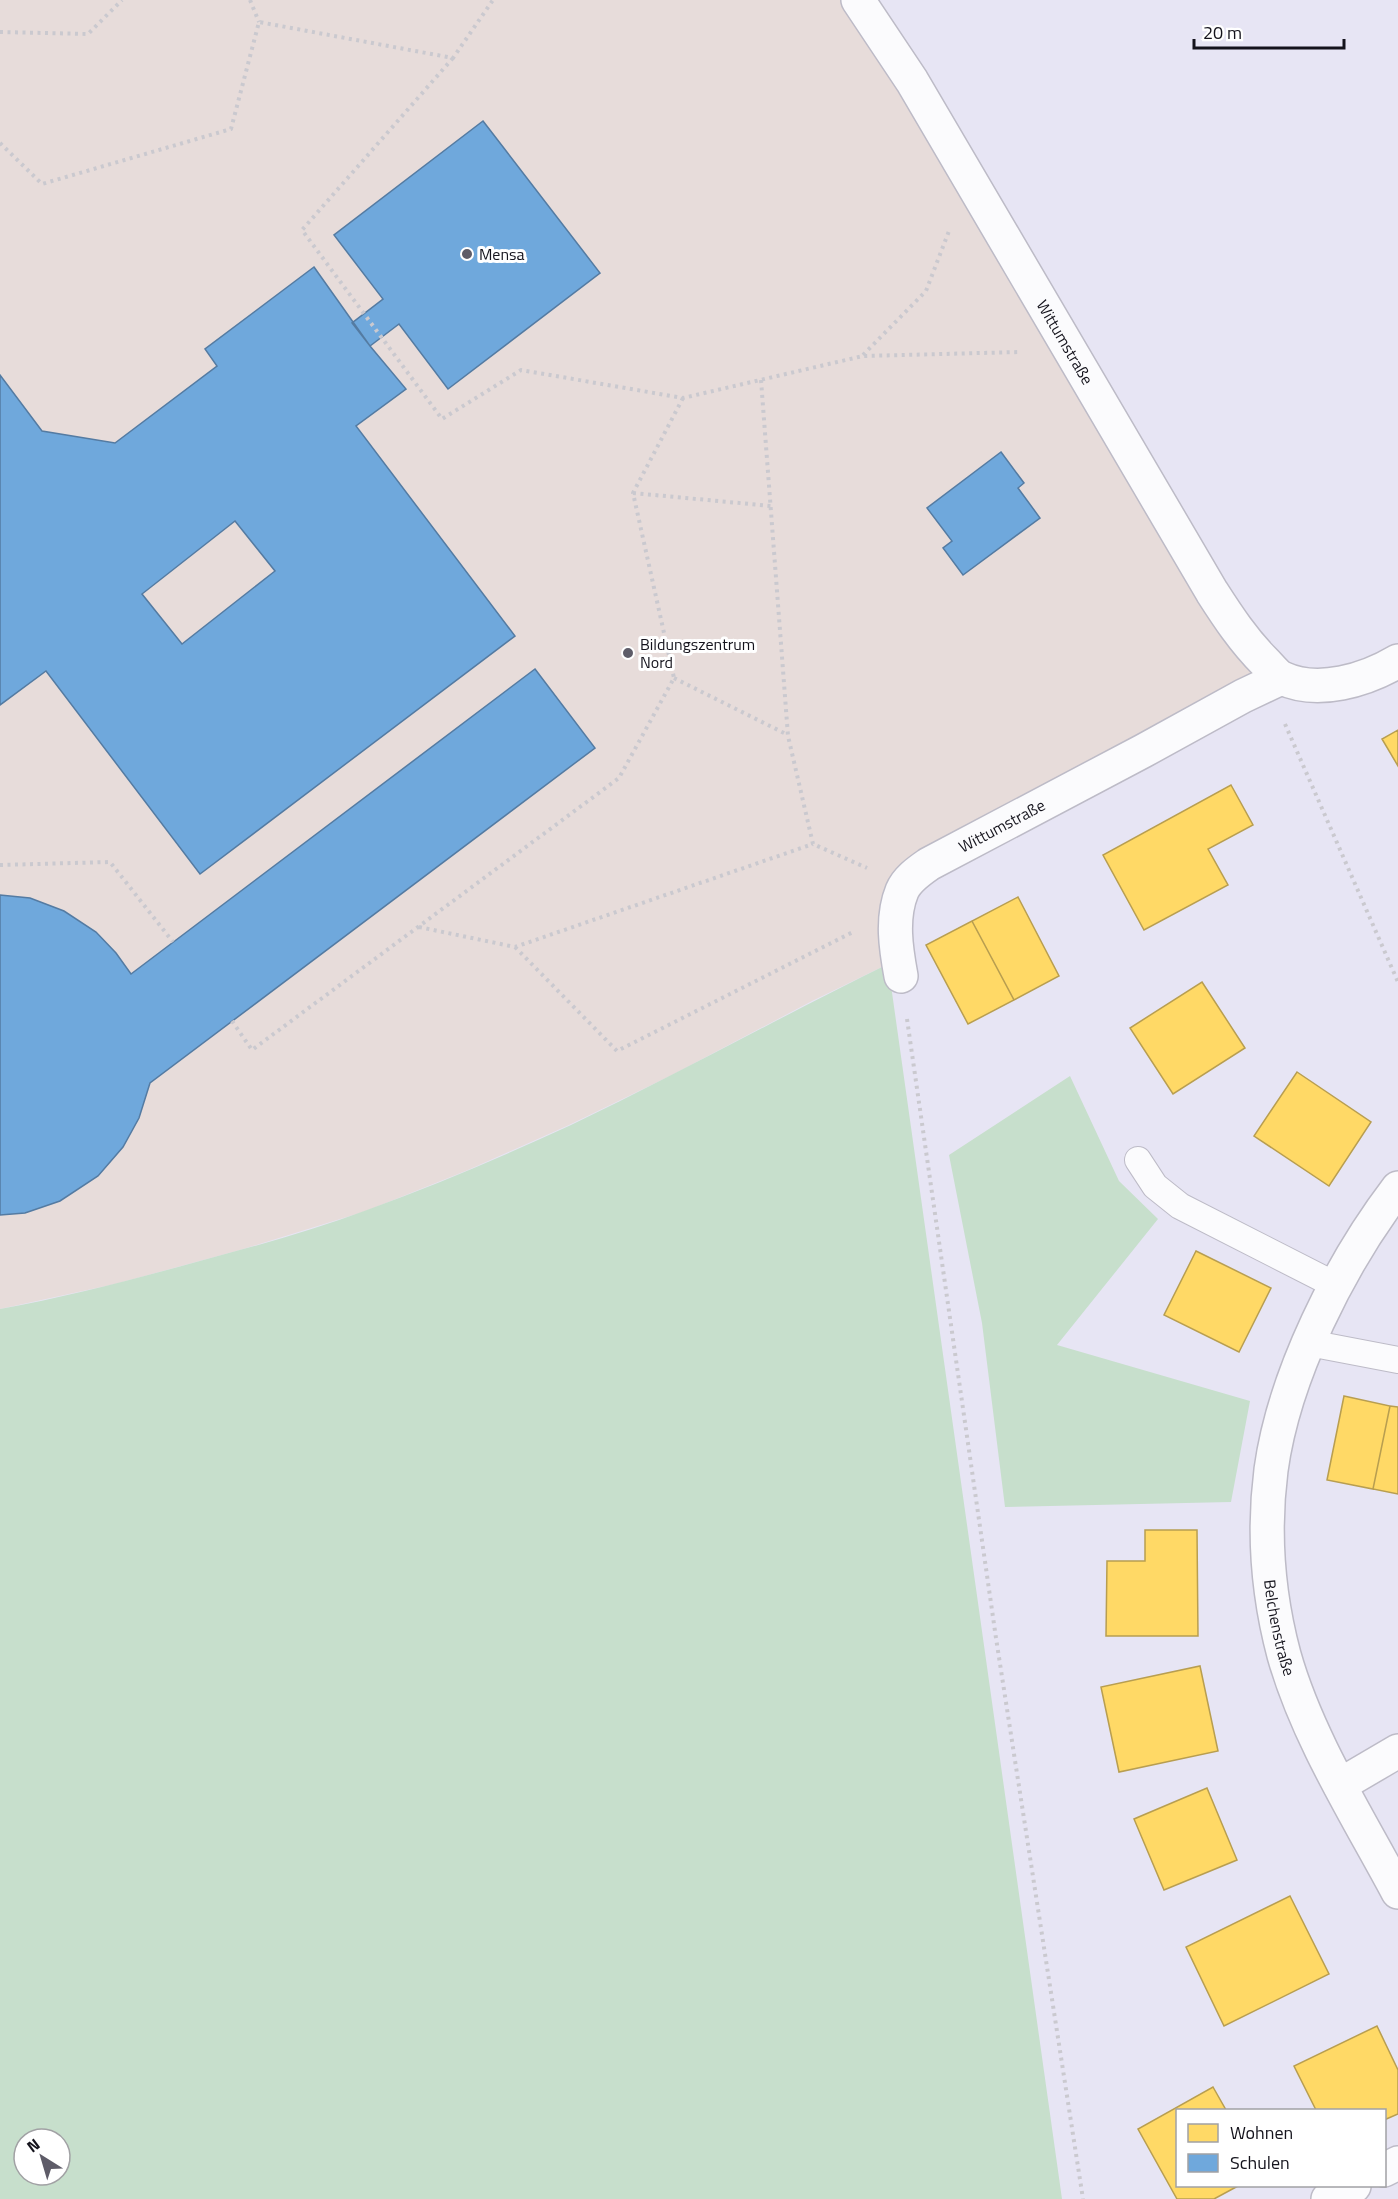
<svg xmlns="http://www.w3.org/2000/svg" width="1398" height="2199" font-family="'Titillium Web',sans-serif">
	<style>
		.education { fill: #e7dcda }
		.green { fill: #c7dfcc; fill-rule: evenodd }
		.homes { fill: #ffd966; stroke: #b89e50; stroke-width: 1.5 }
		.schools { fill: #6fa8dc; stroke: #547ba2; stroke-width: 1.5; fill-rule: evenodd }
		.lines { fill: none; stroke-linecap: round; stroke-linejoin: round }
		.lane-casing { stroke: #bdbbc7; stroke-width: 28 }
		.street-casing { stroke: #bdbbc7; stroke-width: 36 }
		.path { stroke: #cac9cf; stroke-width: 4; stroke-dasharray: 3 4.5; stroke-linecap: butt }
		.lane { stroke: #fbfbfd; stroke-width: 26 }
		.street { stroke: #fbfbfd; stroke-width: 33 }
		.poi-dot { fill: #5e5c68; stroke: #fff; stroke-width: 2 }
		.labels { text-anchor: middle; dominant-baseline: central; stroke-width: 6; stroke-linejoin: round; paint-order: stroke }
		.poi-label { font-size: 16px; fill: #14131c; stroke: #fff; text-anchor: start }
		.street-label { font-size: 16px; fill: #14131c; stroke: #fff }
	</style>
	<rect width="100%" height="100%" fill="#e7e5f4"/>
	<path class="education" d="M 0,0 L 858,0 L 1281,678 L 929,864 L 888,964 L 812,1001 L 672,1075 L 569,1125 L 468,1170 L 366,1211 L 240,1250 L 115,1284 L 0,1309 Z"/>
	<path class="green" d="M 888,964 L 1062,2199 L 0,2199 L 0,1309 C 60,1298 119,1283 178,1267 C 241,1250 305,1233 367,1210 C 436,1185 504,1156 571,1125 C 678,1074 782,1016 888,964 ZM 24,2139 L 60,2139 L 60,2175 L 24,2175 Z
		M 1070,1076 L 1119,1181 L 1158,1219 L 1057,1345 L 1250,1401 L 1231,1502 L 1005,1507 L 982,1323 L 949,1155 Z"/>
	<path class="homes" d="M 1398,730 L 1398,766 L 1382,739 Z
		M 1231,785 L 1253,825 L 1208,849 L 1228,885 L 1144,930 L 1103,855 Z
		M 1018,897 L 1059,976 L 1014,1000 L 972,921 Z
		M 972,921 L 1014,1000 L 968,1024 L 926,945 Z
		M 1202,982 L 1245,1048 L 1173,1094 L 1130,1028 Z
		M 1297,1072 L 1371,1122 L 1329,1186 L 1254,1136 Z
		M 1196,1251 L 1271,1288 L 1239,1352 L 1164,1315 Z
		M 1344,1396 L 1390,1406 L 1373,1489 L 1327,1480 Z
		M 1390,1406 L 1398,1407 L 1398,1494 L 1373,1489 Z
		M 1145,1530 L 1197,1530 L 1198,1636 L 1106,1636 L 1107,1561 L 1145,1561 Z
		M 1200,1666 L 1218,1751 L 1119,1772 L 1101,1687 Z
		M 1207,1788 L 1237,1860 L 1164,1890 L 1134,1819 Z
		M 1290,1896 L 1329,1974 L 1224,2026 L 1186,1947 Z
		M 1377,2026 L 1398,2070 L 1398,2114 L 1384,2120 L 1384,2110 L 1316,2110 L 1294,2066 Z
		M 1213,2087 L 1226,2110 L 1178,2110 L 1178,2186 L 1238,2186 L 1214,2199 L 1177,2199 L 1138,2129 Z"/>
	<path class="schools" d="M 483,121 L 600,273 L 448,389 L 399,324 L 370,346 L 352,323 L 383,299 L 334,235 Z
		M 314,267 L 370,346 L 406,389 L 356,426 L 515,636 L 200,874 L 46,671 L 0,705 L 0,375 L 42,431 L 115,443 L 217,366 L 205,349 ZM 235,521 L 275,571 L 182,644 L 142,594 Z
		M 1001,452 L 1024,483 L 1018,488 L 1040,518 L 963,575 L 943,548 L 952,541 L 927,508 Z
		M 535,669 L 595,748 L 150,1083 L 139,1118 L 123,1147 L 98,1176 L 60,1201 L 25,1213 L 0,1215 L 0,895 L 30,898 L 64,911 L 96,932 L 116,953 L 131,974 Z"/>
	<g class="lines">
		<defs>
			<path id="lane" d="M 1138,1160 L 1155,1186 L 1180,1206 L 1335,1285
				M 1309,1343 L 1398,1360"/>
			<g id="street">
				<path id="s1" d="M 858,0 L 912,81 L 1212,592 C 1228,617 1244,641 1265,662 C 1270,667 1276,675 1282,678 C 1318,695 1366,680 1398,661"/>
				<path id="s2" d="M 901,976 C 896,949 891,918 902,891 C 907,879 919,871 929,864 L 1143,751 L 1243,696 L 1281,678"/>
				<path id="s3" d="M 1398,1188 C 1340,1264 1284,1375 1271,1470 C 1263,1532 1268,1595 1284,1655 C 1307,1737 1358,1817 1398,1892"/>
				<path d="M 1340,1785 L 1398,1751"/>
				<path d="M 1384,2170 L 1398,2163"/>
				<path d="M 1328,2199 L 1354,2186"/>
			</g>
		</defs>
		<use href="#lane" class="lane-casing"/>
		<use href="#street" class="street-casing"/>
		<path class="path" d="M 250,0 L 259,22
			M 0,32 L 88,34 L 122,0
			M 453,58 L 302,230 L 442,419 L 521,370 L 683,398 L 863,356 L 1021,352
			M 0,143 L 42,184 L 231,129 L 259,22 L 453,58 L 493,0
			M 863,355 L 926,291 L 949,231
			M 761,380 L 788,736 L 813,844 L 867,868
			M 633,493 L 771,506
			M 674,678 L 788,735
			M 1285,724 L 1398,982
			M 0,865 L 110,862 L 173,942
			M 419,927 L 515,947 L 813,844
			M 515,947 L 617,1051 L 853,932
			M 907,1019 L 996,1638 L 1083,2199
			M 232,1021 L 252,1050 L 619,778 L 674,678 L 633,493 L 683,398"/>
		<use href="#lane" class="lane"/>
		<use href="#street" class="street"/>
	</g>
	<g class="poi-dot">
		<circle cx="467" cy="254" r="6"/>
		<circle cx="628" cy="653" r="6"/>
	</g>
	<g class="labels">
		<g class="poi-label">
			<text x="479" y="254">Mensa</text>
			<text x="640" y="644">Bildungszentrum<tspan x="640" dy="18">Nord</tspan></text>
		</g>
		<g class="street-label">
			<text stroke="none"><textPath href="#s1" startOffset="400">Wittumstraße</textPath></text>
			<text stroke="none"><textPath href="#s2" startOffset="207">Wittumstraße</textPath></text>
			<text stroke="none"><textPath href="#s3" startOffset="471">Belchenstraße</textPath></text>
		</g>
	</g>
	<rect x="1176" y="2109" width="210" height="78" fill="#ffffff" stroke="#a1a1a4" stroke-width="1.5"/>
	<rect x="1188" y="2124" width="30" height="18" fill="#ffd966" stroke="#a1a1a4" stroke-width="1.5"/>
	<text x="1230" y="2139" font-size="18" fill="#14131c">Wohnen</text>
	<rect x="1188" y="2154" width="30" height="18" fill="#6fa8dc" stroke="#a1a1a4" stroke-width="1.5"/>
	<text x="1230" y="2169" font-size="18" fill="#14131c">Schulen</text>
	<g transform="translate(42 2157) rotate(323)"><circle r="28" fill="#ffffff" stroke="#a1a1a4" stroke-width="1.5"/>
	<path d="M0-4.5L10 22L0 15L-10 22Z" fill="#5e5c68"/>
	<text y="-9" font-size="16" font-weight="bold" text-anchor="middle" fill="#14131c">N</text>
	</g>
	<path d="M1194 39v9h150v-9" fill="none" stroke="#14131c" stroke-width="3"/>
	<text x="1203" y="39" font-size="18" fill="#14131c" stroke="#ffffff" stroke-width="4.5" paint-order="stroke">20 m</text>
</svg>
